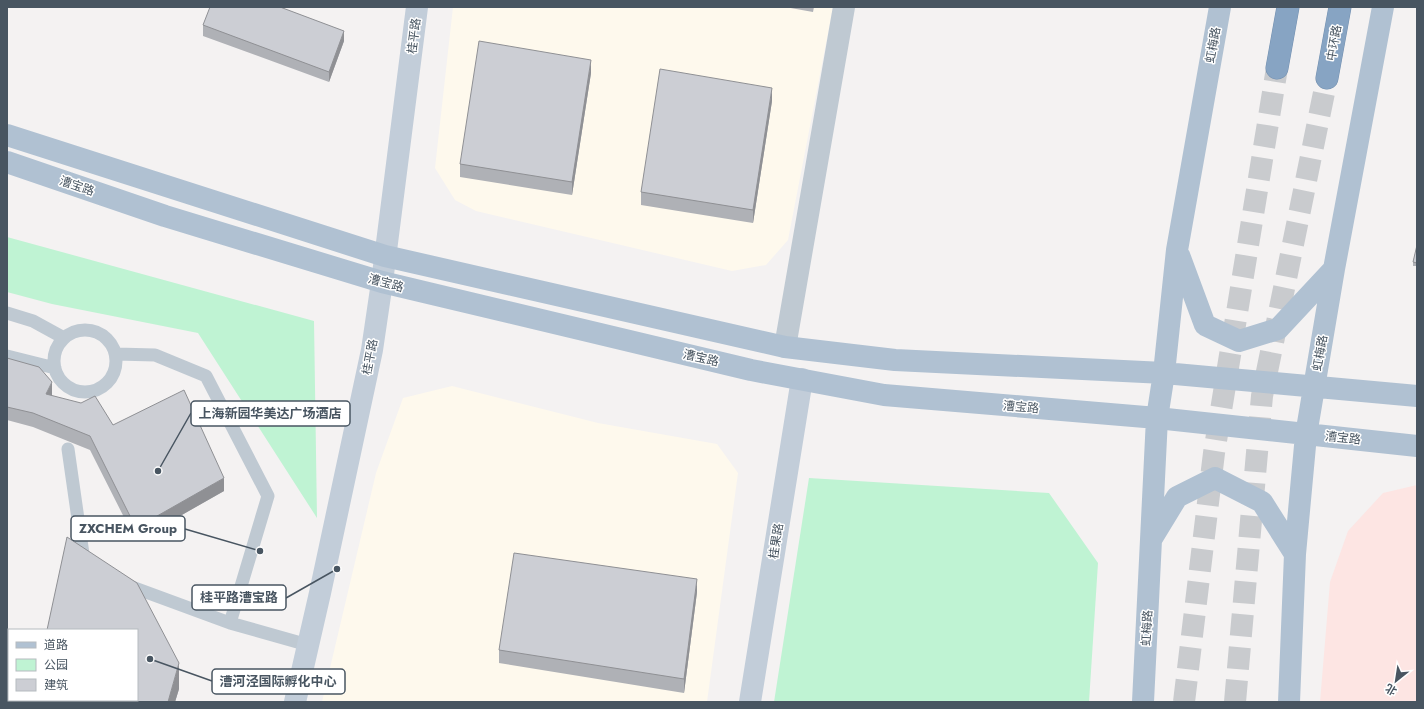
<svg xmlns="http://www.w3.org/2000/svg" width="1424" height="709" font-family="Jost,'Noto Sans SC',sans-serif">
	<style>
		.commercial { fill: #fef9ed }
		.medical { fill: #fde5e3 }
		.green { fill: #bff3d3 }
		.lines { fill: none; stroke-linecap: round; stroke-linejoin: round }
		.highway-tunnel { stroke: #c9cbce; stroke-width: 22; stroke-dasharray: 22 11; stroke-linecap: butt }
		.highway-casing { stroke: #728faf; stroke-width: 23 }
		.lane { stroke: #bfc9d2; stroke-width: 13 }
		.street { stroke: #bfc9d2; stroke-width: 22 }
		.secondary { stroke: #c2cdd9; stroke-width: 22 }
		.primary { stroke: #b0c1d2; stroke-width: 22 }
		.highway { stroke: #87a4c3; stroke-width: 22 }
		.wall { fill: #afb1b6 }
		.shaded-wall { fill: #8f9094 }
		.building { fill: #ccced4; stroke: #8f9094 }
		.labels { text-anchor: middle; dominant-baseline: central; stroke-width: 3; stroke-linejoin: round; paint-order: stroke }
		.street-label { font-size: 12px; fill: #485561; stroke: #fff }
		.leader { fill: none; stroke: #485561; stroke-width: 1.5 }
		.callout-dot { fill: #485561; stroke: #fff; stroke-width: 1.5 }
		.callout { fill: #fff; stroke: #485561; stroke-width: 1.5 }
		.callout-label { font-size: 13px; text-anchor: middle; font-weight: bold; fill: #485561 }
	</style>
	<rect width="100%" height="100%" fill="#f4f2f2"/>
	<path class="commercial" d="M 453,7 L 833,7 L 788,240 L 766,265 L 732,271 L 476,211 L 455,200 L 435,168 Z
		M 452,386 L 598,423 L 717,444 L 738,473 L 707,702 L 322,702 L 376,473 L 403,398 Z"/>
	<path class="medical" d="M 1417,485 L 1417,702 L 1320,702 L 1330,582 L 1348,531 L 1383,493 Z"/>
	<path class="green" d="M 7,237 L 314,321 L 317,518 L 198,333 L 52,304 L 7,292 Z
		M 809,478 L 1049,493 L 1098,563 L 1089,702 L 774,702 Z"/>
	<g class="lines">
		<path class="highway-tunnel" d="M 1184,702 L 1214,453 L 1277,68
			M 1235,702 L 1262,396 L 1327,78"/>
		<defs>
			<path id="highway" d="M 1277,68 L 1288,7
				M 1327,78 L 1340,7"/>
		</defs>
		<use href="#highway" class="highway-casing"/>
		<path class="lane" d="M 7,313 L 33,321 L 64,338
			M54 361a31 31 0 1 1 62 0a31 31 0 1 1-62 0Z
			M 116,354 L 155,355 L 206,376 L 268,496 L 230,623 L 124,584
			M 7,356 L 55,368
			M 68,449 L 84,561 L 86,562
			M 230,623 L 308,645"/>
		<path class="street" d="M 785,347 L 844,7"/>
		<path class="secondary" d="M 295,702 L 320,593 L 372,350 L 382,282 L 417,7
			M 750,702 L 802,379"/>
		<path class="primary" d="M 7,135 L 385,256 L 785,347 L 895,360 L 1164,373 L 1417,396
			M 7,162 L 165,216 L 382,282 L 751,370 L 884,395 L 1157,418 L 1417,446
			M 1179,255 L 1205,325 L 1239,341 L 1278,329 L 1334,269
			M 1152,538 L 1177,497 L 1215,478 L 1262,502 L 1295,554
			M 1143,702 L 1157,418 L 1164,373 L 1177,250 L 1220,7
			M 1289,702 L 1295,554 L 1306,435 L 1334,269 L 1383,7"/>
		<use href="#highway" class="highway"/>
	</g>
	<path class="wall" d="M 785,7 L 814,7 L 813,12 Z
		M 203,25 L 344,41 L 329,82 L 203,36 Z
		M 591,73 L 572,195 L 460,177 L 460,164 Z
		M 772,101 L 753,223 L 641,205 L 641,192 Z
		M 1417,245 L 1417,266 L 1413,266 L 1413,262 Z
		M 7,358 L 52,396 L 113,425 L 224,491 L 136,541 L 90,450 L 33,427 L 7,420 Z
		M 697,592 L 684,693 L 499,663 L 499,650 Z
		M 179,689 L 175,702 L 32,702 L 32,700 L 137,700 Z"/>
	<path class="shaded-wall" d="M 344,31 L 344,41 L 329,82 L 329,72 Z
		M 591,60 L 591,73 L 572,195 L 572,182 Z
		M 772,88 L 772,101 L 753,223 L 753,210 Z
		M 52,382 L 52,396 L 46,394 Z
		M 224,478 L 224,491 L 136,541 L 136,528 Z
		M 697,579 L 697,592 L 684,693 L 684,679 Z
		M 179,663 L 179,689 L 175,702 L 168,702 Z
		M 43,700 L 46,700 L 46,702 L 42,702 Z"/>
	<path class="building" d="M 210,7 L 280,7 L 344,31 L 329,72 L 203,25 Z
		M 479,41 L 591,60 L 572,182 L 460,164 Z
		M 660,69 L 772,88 L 753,210 L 641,192 Z
		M 1417,245 L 1417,263 L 1413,262 Z
		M 7,358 L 39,367 L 52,382 L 46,394 L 81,403 L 95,396 L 113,425 L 184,390 L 224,478 L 136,528 L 90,436 L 33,413 L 7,407 Z
		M 67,537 L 137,583 L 179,663 L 168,702 L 71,702 L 65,700 L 137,700 L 137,630 L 47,630 Z
		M 514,553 L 697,579 L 684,679 L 499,650 Z
		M 32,700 L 43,700 L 42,702 L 32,702 Z"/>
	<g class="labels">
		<g class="street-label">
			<text transform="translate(414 36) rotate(-83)">桂平路</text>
			<text transform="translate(1334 43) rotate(-80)">中环路</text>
			<text transform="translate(1213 45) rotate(-80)">虹梅路</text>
			<text transform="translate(77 186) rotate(19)">漕宝路</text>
			<text transform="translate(386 283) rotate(15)">漕宝路</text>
			<text transform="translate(1320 353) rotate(-80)">虹梅路</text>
			<text transform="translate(370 357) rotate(-79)">桂平路</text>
			<text transform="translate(701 358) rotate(13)">漕宝路</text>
			<text transform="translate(1021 407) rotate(5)">漕宝路</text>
			<text transform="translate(1343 438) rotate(6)">漕宝路</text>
			<text transform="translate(776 541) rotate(-81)">桂果路</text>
			<text transform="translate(1147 628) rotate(-87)">虹梅路</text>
		</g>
	</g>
	<path class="leader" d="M158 471L191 413M260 551L185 529M337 569L286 598M150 659L212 681"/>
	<g class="callout-dot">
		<circle cx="158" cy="471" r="4"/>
		<circle cx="260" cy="551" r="4"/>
		<circle cx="337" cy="569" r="4"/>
		<circle cx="150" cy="659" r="4"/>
	</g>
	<g class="callout">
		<rect x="191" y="401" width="159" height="25" rx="4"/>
		<rect x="71" y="516" width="114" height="25" rx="4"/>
		<rect x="192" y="585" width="94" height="25" rx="4"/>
		<rect x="212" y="669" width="133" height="25" rx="4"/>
	</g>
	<g class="callout-label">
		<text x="270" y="418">上海新园华美达广场酒店</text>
		<text x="128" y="533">ZXCHEM Group</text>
		<text x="239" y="602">桂平路漕宝路</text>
		<text x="278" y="686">漕河泾国际孵化中心</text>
	</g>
	<rect width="1424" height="709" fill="none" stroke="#485561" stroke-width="16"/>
	<rect x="8" y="629" width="130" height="72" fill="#ffffff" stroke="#b6bbc0"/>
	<rect x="16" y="642" width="20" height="6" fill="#b0c1d2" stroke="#b6bbc0"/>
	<text x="44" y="649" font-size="12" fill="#485561">道路</text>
	<rect x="16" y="659" width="20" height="12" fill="#bff3d3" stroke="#b6bbc0"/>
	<text x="44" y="669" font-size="12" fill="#485561">公园</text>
	<rect x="16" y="679" width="20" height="12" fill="#ccced4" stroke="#b6bbc0"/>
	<text x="44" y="689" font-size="12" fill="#485561">建筑</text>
	<g transform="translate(1396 681) rotate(210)" stroke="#ffffff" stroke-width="3" paint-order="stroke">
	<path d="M0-3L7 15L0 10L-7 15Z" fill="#485561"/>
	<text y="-6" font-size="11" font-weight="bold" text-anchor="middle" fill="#485561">北</text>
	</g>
</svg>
